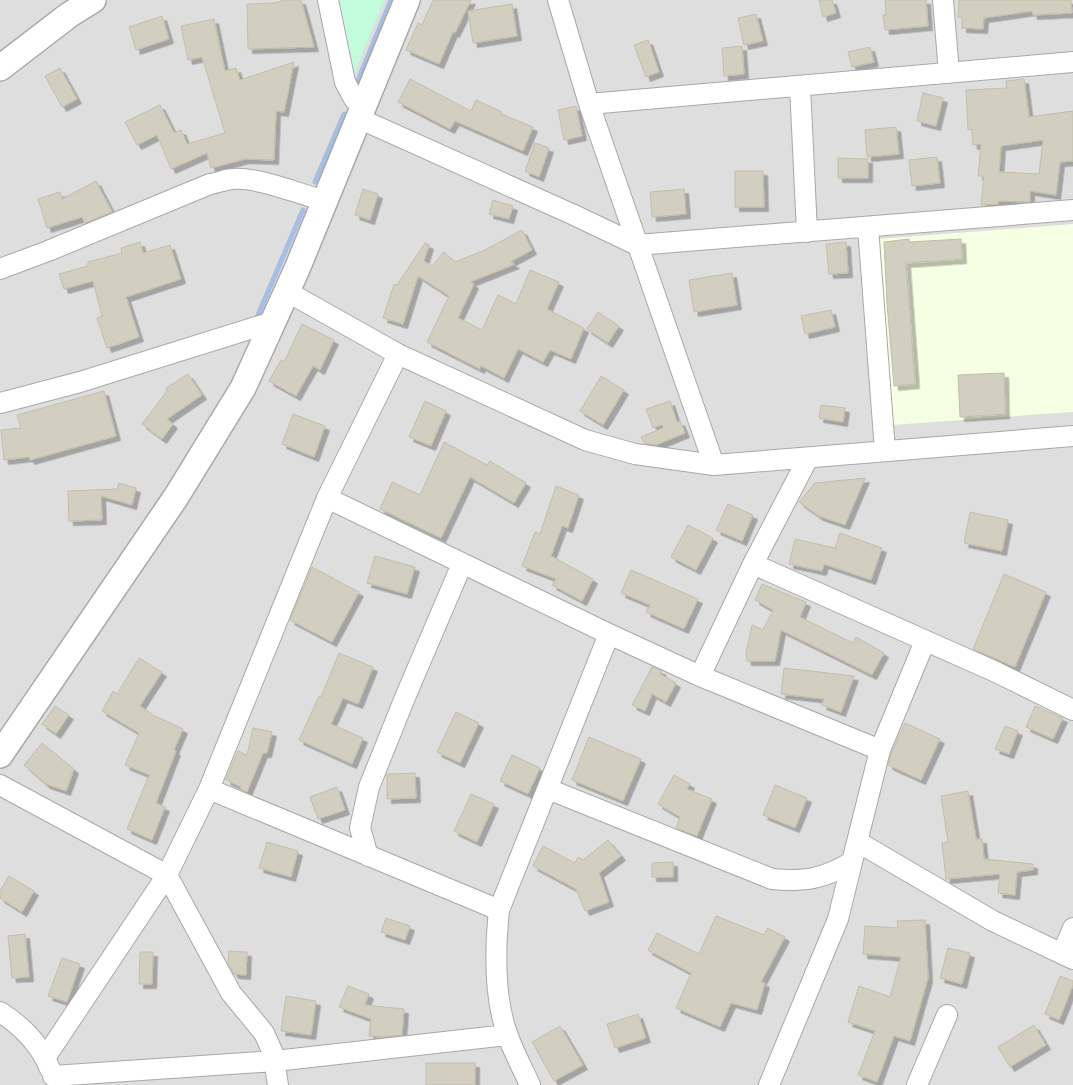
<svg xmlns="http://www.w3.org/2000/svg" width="1073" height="1085" font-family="Lato,sans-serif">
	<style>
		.residential { fill: #dfdede }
		.education { fill: #f5ffe2 }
		.park { fill: #c3fcdc }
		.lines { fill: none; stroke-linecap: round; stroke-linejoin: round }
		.stream { stroke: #a5bee1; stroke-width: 5 }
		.building { fill: #d2cec0; stroke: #c4bea8; fill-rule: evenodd; filter: url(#shadow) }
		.minor-casing { stroke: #a8a8a8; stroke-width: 22 }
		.tertiary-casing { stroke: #a8a8a8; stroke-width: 28 }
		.minor { stroke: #fff; stroke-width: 20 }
		.tertiary { stroke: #fff; stroke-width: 25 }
	</style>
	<defs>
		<filter id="shadow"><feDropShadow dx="4.5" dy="4.5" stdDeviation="0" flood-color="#0004"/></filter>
	</defs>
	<rect width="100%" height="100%" fill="#f1f1e7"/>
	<path class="residential" d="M 0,0 L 1073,0 L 1073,1085 L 0,1085 Z"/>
	<path class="education" d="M 1073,224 L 1073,412 L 892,425 L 878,239 Z"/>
	<path class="park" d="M 324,0 L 384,0 L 351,82 Z"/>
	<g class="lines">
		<path class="stream" d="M 357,83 L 391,0
			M 315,182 L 344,114
			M 255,322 L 303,210"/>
	</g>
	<path class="building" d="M 285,0 L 301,0 L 314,47 L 248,49 L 247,4 L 274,3 Z
		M 433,0 L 471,0 L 455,33 L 453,32 L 439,64 L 406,50 L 418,23 L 422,25 Z
		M 819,0 L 832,0 L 836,13 L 823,17 Z
		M 885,0 L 926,0 L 928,26 L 885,30 L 883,15 L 886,15 Z
		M 959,0 L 1071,0 L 1072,13 L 1033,15 L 1032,11 L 984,18 L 983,29 L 962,28 L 962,17 L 958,17 Z
		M 512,4 L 517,36 L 473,43 L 468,11 Z
		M 756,14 L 763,41 L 744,45 L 738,18 Z
		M 162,16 L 169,39 L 136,50 L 129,27 Z
		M 214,19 L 225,71 L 236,68 L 240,80 L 294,62 L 284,112 L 276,111 L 274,160 L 245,159 L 211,168 L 207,153 L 171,169 L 157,135 L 137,145 L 125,122 L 160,105 L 174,133 L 181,130 L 187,144 L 225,133 L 202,57 L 188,60 L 181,26 Z
		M 648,40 L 659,72 L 646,77 L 634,45 Z
		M 742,46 L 744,74 L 724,76 L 722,48 Z
		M 870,47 L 874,62 L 852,67 L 848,52 Z
		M 60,68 L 77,99 L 62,107 L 45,76 Z
		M 410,79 L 471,111 L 476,100 L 502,112 L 501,114 L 533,127 L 523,151 L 455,121 L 450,129 L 398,102 Z
		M 1024,79 L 1029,117 L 1073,111 L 1073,161 L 1060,162 L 1056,195 L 1030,191 L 1030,202 L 999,201 L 998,204 L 981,205 L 984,176 L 978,176 L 981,144 L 973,145 L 972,129 L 968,130 L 966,90 L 1007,88 L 1006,81 ZM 1043,140 L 1039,174 L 999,172 L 1001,146 Z
		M 923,93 L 943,98 L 936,126 L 917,121 Z
		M 576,106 L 582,136 L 564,140 L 558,110 Z
		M 896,127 L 899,154 L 867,157 L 865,130 Z
		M 535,143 L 549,148 L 539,177 L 525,171 Z
		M 937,157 L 940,183 L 912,186 L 909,160 Z
		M 838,158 L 868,159 L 868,178 L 838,178 Z
		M 735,171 L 763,171 L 764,207 L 735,207 Z
		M 96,181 L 112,212 L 85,223 L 82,217 L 47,228 L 38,199 L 60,192 L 62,199 Z
		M 363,189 L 378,194 L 370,220 L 355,215 Z
		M 684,189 L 686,214 L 652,217 L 650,192 Z
		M 493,200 L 513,206 L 509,219 L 489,214 Z
		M 522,230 L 532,250 L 510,262 L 515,264 L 470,282 L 474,284 L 458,318 L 482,330 L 498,295 L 516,304 L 530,270 L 559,282 L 547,309 L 584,328 L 571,359 L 550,350 L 543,362 L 518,349 L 504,378 L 481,366 L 480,369 L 427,342 L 449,296 L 418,276 L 403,324 L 383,318 L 394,284 L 397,285 L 425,243 L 429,245 L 424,261 L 432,266 L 444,252 L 455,262 L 485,250 Z
		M 909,239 L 909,242 L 961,239 L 962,259 L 906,263 L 915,384 L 894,386 L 887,303 L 884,242 Z
		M 140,242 L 143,253 L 170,245 L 181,279 L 126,297 L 139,337 L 107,348 L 97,318 L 102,316 L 93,281 L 64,289 L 59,274 L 88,266 L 88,262 L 122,253 L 121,248 Z
		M 846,242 L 848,273 L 829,274 L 826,244 Z
		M 732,273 L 737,305 L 694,312 L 689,280 Z
		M 831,310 L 835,327 L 805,334 L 801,316 Z
		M 598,312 L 619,326 L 608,343 L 587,329 Z
		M 302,324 L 334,340 L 320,370 L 313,366 L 296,396 L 269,381 L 281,360 L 284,362 Z
		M 1004,373 L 1005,414 L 960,417 L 958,375 Z
		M 188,374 L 202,395 L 167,419 L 173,424 L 162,439 L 142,424 L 167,391 L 166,388 Z
		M 601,376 L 624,390 L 603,425 L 580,411 Z
		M 104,391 L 116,436 L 30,460 L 29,457 L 4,460 L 1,430 L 21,428 L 17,415 Z
		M 425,401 L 446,411 L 431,446 L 409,437 Z
		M 670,401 L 677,422 L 680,421 L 685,433 L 656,445 L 644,443 L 641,437 L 663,428 L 662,425 L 653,428 L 646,409 Z
		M 821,405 L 845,408 L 843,422 L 819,418 Z
		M 293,414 L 325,426 L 314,457 L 282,444 Z
		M 444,442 L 487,465 L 490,461 L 526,483 L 514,503 L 470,477 L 441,538 L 380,509 L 392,482 L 420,495 Z
		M 865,478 L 845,525 L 819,516 L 799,502 L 815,483 Z
		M 119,483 L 136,488 L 132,505 L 101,496 L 102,520 L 69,521 L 68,491 L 117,489 Z
		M 556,486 L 579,495 L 568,528 L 562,526 L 551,556 L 593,579 L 582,601 L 552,585 L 556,579 L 522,566 L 535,532 L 540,534 Z
		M 728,504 L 753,515 L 742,541 L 716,530 Z
		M 970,512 L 1008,520 L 1002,551 L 964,543 Z
		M 688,525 L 713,538 L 696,570 L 671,557 Z
		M 840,533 L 882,548 L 871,580 L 824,564 L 822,571 L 789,564 L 795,539 L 835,548 Z
		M 375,556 L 415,567 L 407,594 L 367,583 Z
		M 312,567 L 359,592 L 332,642 L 290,620 Z
		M 631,570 L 698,599 L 684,629 L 646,612 L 650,605 L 621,593 Z
		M 1004,574 L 1046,592 L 1015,667 L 973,649 Z
		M 762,584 L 806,602 L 800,617 L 853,643 L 856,637 L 884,653 L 872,675 L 781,630 L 775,661 L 747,661 L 746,653 L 752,625 L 763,630 L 773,610 L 755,600 Z
		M 339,653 L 373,667 L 358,704 L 343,698 L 331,724 L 363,738 L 352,764 L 299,740 L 319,696 L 321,697 Z
		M 139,658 L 162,672 L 140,706 L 153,715 L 183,729 L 174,750 L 176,751 L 156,803 L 165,807 L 152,840 L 127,829 L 149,775 L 125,765 L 139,733 L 102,711 L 113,691 L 117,694 Z
		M 652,667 L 662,671 L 660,674 L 676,683 L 666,702 L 652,694 L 645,711 L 632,705 Z
		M 784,668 L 854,676 L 841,712 L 822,705 L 824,699 L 781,694 Z
		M 55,706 L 69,715 L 56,734 L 42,724 Z
		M 1035,706 L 1063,718 L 1053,739 L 1026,727 Z
		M 456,712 L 479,723 L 460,763 L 437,752 Z
		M 905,723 L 940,739 L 921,780 L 888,765 L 891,754 Z
		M 1005,726 L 1018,731 L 1009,754 L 995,749 Z
		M 253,728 L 272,732 L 267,753 L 263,753 L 247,792 L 241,789 L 241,787 L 226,780 L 238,751 L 247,755 Z
		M 589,737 L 641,759 L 623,801 L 572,780 Z
		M 42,743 L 74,769 L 66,791 L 46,784 L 24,765 Z
		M 512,755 L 540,768 L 528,794 L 500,781 Z
		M 415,773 L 416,798 L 387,799 L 387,774 Z
		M 674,775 L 690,784 L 687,789 L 712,799 L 697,836 L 676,828 L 680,817 L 658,804 Z
		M 775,785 L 807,798 L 795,828 L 763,815 Z
		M 337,787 L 345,810 L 318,819 L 310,797 Z
		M 968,791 L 976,839 L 982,839 L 984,859 L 1033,864 L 1033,870 L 1017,872 L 1015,895 L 998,893 L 1000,874 L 946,879 L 942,843 L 948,842 L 941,796 Z
		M 471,794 L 494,804 L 477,842 L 454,831 Z
		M 608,840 L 621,856 L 599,873 L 609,902 L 585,911 L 576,889 L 533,866 L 543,846 L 575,863 L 578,857 L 583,860 Z
		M 267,842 L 298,851 L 291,877 L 259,868 Z
		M 673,862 L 673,877 L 652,877 L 652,863 Z
		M 9,876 L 34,891 L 22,912 L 0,898 L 0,891 Z
		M 716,916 L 764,935 L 768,928 L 785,937 L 761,982 L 765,983 L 757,1010 L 731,1003 L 720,1027 L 676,1008 L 691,973 L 648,950 L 657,933 L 699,954 Z
		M 386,918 L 410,926 L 405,940 L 381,932 Z
		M 925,920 L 928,978 L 910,1041 L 894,1036 L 877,1082 L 858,1075 L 875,1031 L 848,1022 L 859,986 L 890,997 L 901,957 L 863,954 L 865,926 L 898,928 L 897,921 Z
		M 25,934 L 29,977 L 12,978 L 8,936 Z
		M 948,948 L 970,953 L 962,984 L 940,978 Z
		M 229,951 L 247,952 L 246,975 L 234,974 L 228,963 Z
		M 140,952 L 153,952 L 152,984 L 139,984 Z
		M 62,958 L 80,964 L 67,1002 L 48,996 Z
		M 1060,976 L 1073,981 L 1073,985 L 1059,1020 L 1045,1014 Z
		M 348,986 L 369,994 L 365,1005 L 404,1009 L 402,1035 L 382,1037 L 369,1036 L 371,1019 L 339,1007 Z
		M 286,996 L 316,1001 L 311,1035 L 281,1031 Z
		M 638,1014 L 646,1038 L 615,1048 L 607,1024 Z
		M 1034,1025 L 1046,1045 L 1010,1067 L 998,1047 Z
		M 560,1026 L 583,1065 L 554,1081 L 532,1042 Z
		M 426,1063 L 475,1063 L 475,1085 L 426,1085 Z"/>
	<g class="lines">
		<defs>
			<path id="minor" d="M 328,0 L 345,82 L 354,99 L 364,103
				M 558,0 L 589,104 L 714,465
				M 943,0 L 949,73
				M 800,86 L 807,232
				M 589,104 L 1073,62
				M 358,118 L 574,215 L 637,245 L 1073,210
				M 868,227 L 885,451
				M 0,269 L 48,251 L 210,184 C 218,183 226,179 233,179 C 259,177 299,194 325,201
				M 286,291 L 398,354 L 585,440 L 635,454 L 714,465 L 1073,436
				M 398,354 L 327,498 L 209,789 L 499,910
				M 0,403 L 80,382 L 272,322
				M 808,458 L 753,564 L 996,672 L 1073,710
				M 327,498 L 609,634 L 700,676 L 880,750
				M 700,676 L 753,564
				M 0,785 L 167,875 L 231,993 L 264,1033 L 273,1053 L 278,1085
				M 548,789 L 772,879 C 805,882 823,879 852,862 L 880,750 L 925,641
				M 858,842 L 993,921 L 1073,959
				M 368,856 L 360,828 L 369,787 L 406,695 L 462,564
				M 1062,954 L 1073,928
				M 0,1012 C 22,1026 40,1044 50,1069
				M 45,1058 L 167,875 L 209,789
				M 53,1076 L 275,1061 L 507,1035
				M 530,1085 C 523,1069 514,1053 508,1036 C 494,999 495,949 499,910 L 609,634
				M 769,1085 L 838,919 L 852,862
				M 917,1085 L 947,1015"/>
			<path id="tertiary" d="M 0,68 L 69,15 L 93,0
				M 0,755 L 176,497 L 243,388 L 297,269 L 407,0"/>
		</defs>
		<use href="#minor" class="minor-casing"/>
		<use href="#tertiary" class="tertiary-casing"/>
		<use href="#minor" class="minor"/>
		<use href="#tertiary" class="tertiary"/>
	</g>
</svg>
